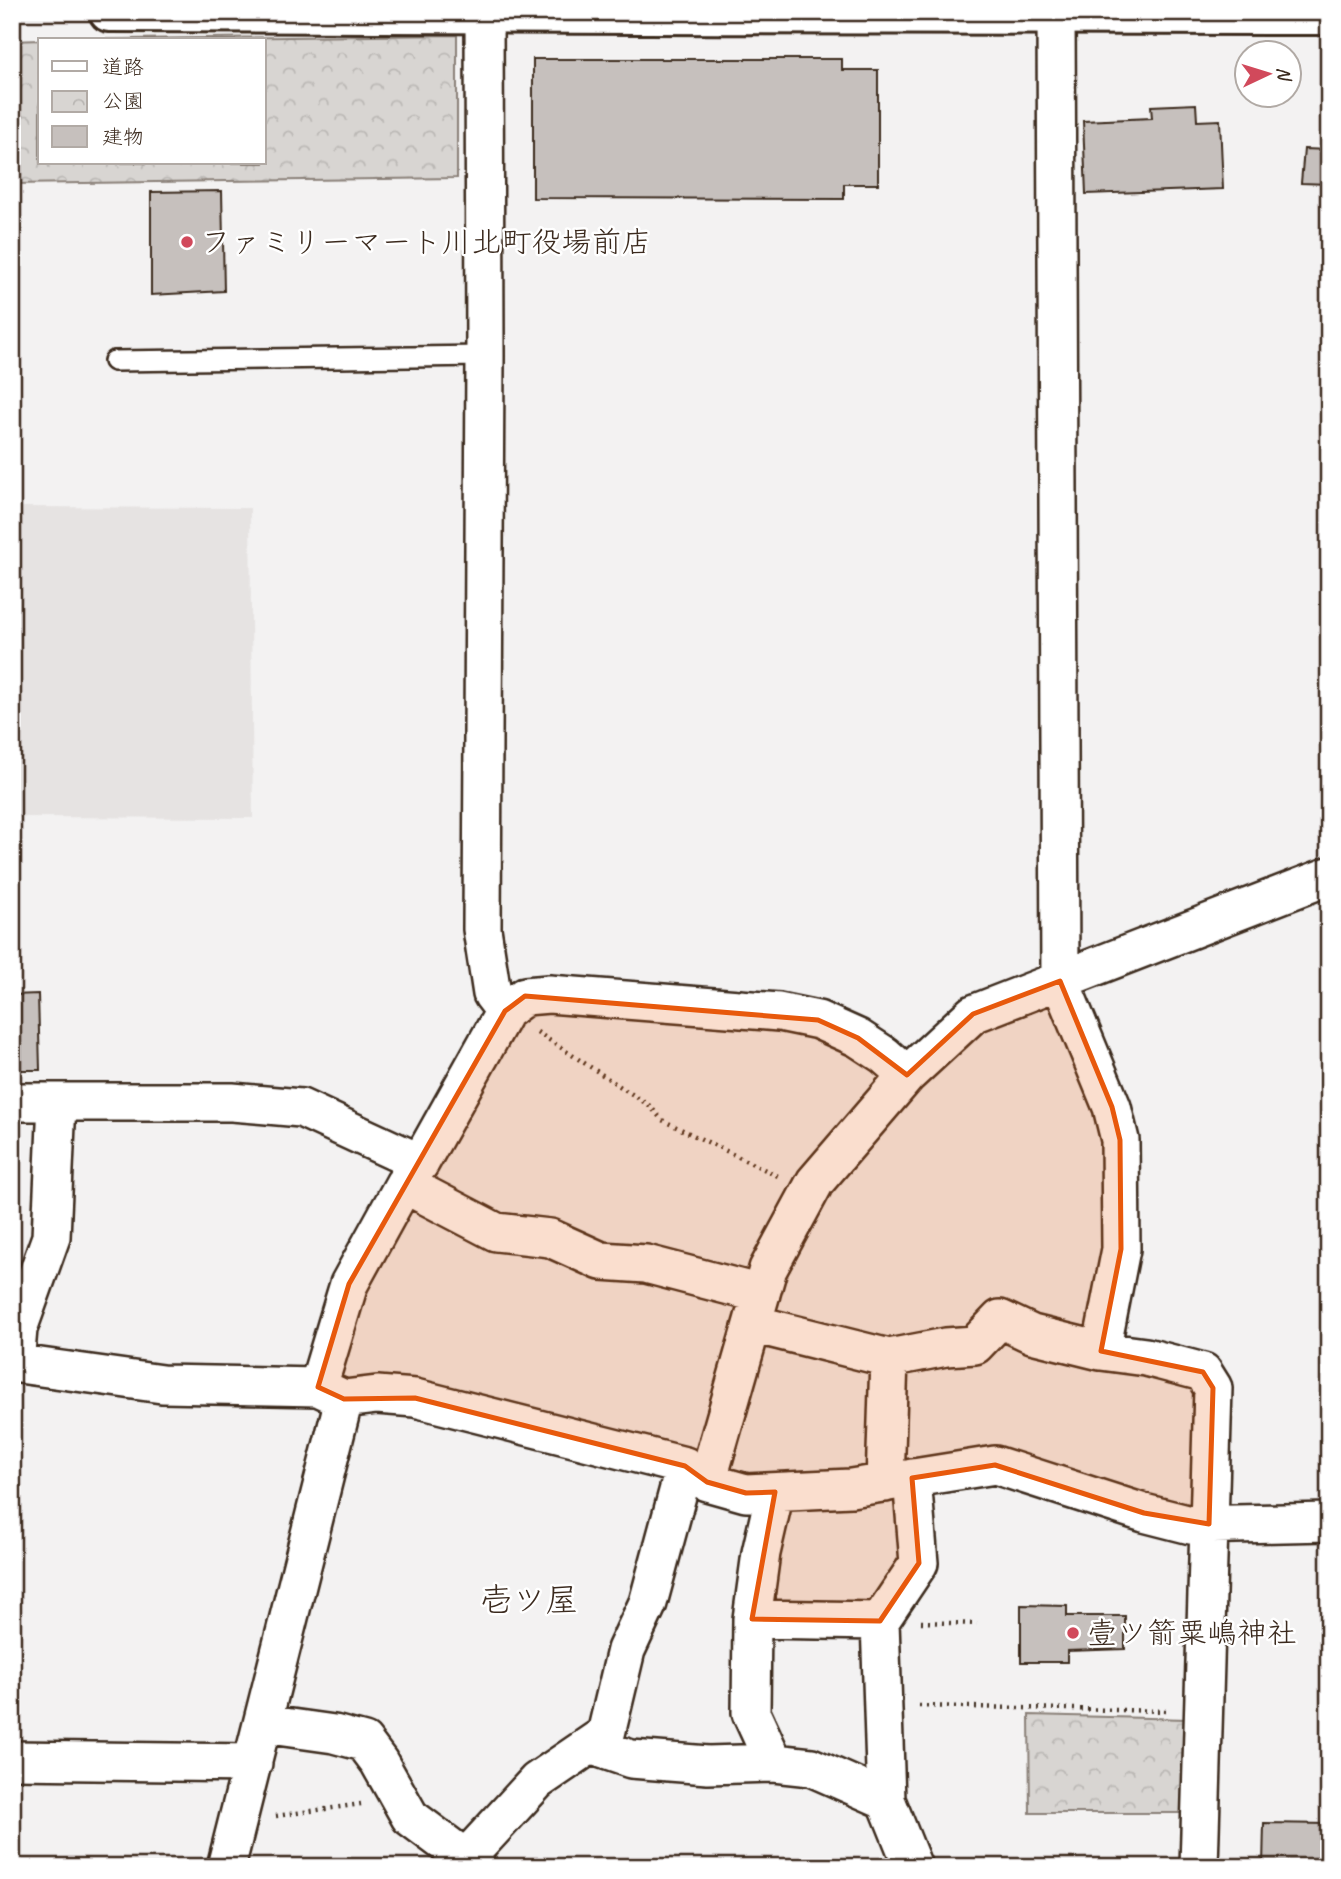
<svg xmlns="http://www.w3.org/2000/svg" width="1341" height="1879" font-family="Caveat,'Klee One',sans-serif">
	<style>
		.built { fill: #e6e3e2 }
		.park { fill: url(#park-crowns); stroke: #8a8078; stroke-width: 2 }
		.building { fill: #c6c0bd; stroke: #3b2a1e; stroke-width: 2 }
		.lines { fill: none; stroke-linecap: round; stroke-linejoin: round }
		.service-casing { stroke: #3b2a1e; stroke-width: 24 }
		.minor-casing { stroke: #3b2a1e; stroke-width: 42 }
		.tertiary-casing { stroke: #3b2a1e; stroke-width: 44 }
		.path { stroke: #3b2a1e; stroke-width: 4.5; stroke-dasharray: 2 5; stroke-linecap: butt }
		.service { stroke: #fff; stroke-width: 19 }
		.minor { stroke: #fff; stroke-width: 37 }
		.tertiary { stroke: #fff; stroke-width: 38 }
		.marked { fill: #e8590c; fill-opacity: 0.2; stroke: #e8590c; stroke-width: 5; stroke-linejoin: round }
		.poi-dot { fill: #d1495b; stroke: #fff; stroke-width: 2.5 }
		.labels { text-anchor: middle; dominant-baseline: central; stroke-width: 5; stroke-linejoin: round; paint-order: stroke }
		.poi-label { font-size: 30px; fill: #3b2a1e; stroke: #fff; text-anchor: start }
		.quarter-label { font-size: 33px; fill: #3b2a1e; stroke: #fff }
	</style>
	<defs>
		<pattern id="park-crowns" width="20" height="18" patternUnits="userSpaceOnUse" patternTransform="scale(1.75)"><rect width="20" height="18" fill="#d8d5d2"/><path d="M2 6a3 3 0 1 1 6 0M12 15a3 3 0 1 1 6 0" fill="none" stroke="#bab7b4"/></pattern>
	</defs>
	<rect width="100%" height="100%" fill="#f3f2f2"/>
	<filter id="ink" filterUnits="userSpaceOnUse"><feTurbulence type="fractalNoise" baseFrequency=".0143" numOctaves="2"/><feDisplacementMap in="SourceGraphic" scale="14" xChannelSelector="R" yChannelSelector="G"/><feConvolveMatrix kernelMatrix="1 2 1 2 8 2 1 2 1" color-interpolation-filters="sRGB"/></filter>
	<g filter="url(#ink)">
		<path class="built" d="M 12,507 L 250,508 L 253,818 L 12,817 Z"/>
		<path class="park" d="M 457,35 L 457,178 L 12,184 L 12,41 L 40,40 L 40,163 L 264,163 L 264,40 L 43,40 Z
			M 1029,1715 L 1188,1719 L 1186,1813 L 1030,1813 Z"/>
		<path class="building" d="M 533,59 L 842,59 L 842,70 L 878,70 L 878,184 L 844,184 L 844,199 L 533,198 Z
			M 1196,104 L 1197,121 L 1220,120 L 1223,189 L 1086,194 L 1083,121 L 1152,118 L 1151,106 Z
			M 1304,149 L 1329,150 L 1329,184 L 1301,183 Z
			M 222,191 L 224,291 L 151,295 L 151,192 Z
			M 38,994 L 40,1070 L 12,1070 L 12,995 Z
			M 1021,1605 L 1067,1606 L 1067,1616 L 1125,1616 L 1125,1649 L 1067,1651 L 1067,1662 L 1021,1662 Z
			M 1264,1823 L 1329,1824 L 1329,1867 L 1263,1867 Z"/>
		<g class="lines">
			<defs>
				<path id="service" d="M 114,361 L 485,356"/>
				<path id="minor" d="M 484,12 L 485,356 L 482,929 L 492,994 L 505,1011
					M 1056,13 L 1060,981 L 1112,1107 L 1120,1140 L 1121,1249 L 1101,1351 L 1146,1357 L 1203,1372 L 1213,1388 L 1199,1867
					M 12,1102 L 232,1102 L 301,1108 L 420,1163
					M 404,1184 L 496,1232 L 550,1238 L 601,1261 L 646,1264 L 761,1294
					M 753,1324 L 889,1358 L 946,1347 L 975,1345 L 1000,1319 L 1032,1334 L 1101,1351
					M 12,1363 L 162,1384 L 318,1387 L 344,1399 L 377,1395 L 415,1398 L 685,1466 L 707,1482 L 746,1493 L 851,1488 L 995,1465 L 1144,1513 L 1191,1525 L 1329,1522
					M 15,1363 L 18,1329 L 51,1237 L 57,1102
					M 318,1387 L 349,1284 L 404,1184 L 420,1163 L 505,1011 L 525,996 L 549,994 L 779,1012 L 818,1020 L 858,1038 L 884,1055 L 907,1075
					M 912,1478 L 919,1563 L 880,1621 L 886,1800 L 913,1867
					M 707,1482 L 768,1269 L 815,1182 L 907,1075 L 973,1014 L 1329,876
					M 885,1483 L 889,1358
					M 775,1492 L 761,1553 L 752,1619 L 751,1713 L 774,1763 L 811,1767 L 886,1800
					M 752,1619 L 880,1621
					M 263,1724 L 334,1734 L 364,1742 L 379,1762 L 410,1817 L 477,1867
					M 590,1745 L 631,1759 L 708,1765 L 774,1763
					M 12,1760 L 253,1763
					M 466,1858 L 537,1781 L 606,1734 L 626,1650 L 648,1603 L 685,1466
					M 226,1867 L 344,1399"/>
				<path id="tertiary" d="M 109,12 C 516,15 922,14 1329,15"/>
			</defs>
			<use href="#service" class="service-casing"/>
			<use href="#minor" class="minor-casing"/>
			<use href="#tertiary" class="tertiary-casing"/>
			<path class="path" d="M 537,1032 L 650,1106 L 662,1120 L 778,1176
				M 921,1622 L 977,1624
				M 919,1706 L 1169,1711
				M 276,1816 L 361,1804"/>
			<use href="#service" class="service"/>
			<use href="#minor" class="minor"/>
			<use href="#tertiary" class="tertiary"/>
		</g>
	</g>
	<path class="marked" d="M 1060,981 L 1112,1107 L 1120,1140 L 1121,1249 L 1101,1351 L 1203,1372 L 1213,1388 L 1209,1524 L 1144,1513 L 995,1465 L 912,1478 L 919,1563 L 880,1621 L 752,1619 L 775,1492 L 746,1493 L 707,1482 L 685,1466 L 415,1398 L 344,1399 L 318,1387 L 349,1284 L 505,1011 L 525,996 L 818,1020 L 858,1038 L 907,1075 L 973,1014 Z"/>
	<g class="poi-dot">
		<circle cx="187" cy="242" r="7"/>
		<circle cx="1073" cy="1633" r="7"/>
	</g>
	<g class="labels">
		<g class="poi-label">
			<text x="201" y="242">ファミリーマート川北町役場前店</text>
			<text x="1087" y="1633">壹ツ箭粟嶋神社</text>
		</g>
		<g class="quarter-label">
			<text x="529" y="1600">壱ツ屋</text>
		</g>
	</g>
	<rect width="1341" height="1879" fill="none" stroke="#fff" stroke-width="42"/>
	<rect x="21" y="21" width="1299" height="1837" fill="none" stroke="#3b2a1e" stroke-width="2.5" filter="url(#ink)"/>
	<rect x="38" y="38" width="228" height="126" fill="#ffffff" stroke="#b1aaa5" stroke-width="2"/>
	<rect x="52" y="61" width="35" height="10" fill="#ffffff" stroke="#b1aaa5" stroke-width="2"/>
	<text x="102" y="74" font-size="21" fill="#3b2a1e">道路</text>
	<rect x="52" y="91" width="35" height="21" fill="url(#park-crowns)" stroke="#b1aaa5" stroke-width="2"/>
	<text x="102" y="108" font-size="21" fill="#3b2a1e">公園</text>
	<rect x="52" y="126" width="35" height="21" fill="#c6c0bd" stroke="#b1aaa5" stroke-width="2"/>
	<text x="102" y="144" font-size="21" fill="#3b2a1e">建物</text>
	<g transform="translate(1268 74) rotate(86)"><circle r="33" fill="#ffffff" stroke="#b1aaa5" stroke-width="2"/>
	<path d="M0-5L12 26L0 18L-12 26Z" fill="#d1495b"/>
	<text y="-10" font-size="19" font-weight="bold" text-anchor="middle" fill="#3b2a1e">N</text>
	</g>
</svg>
